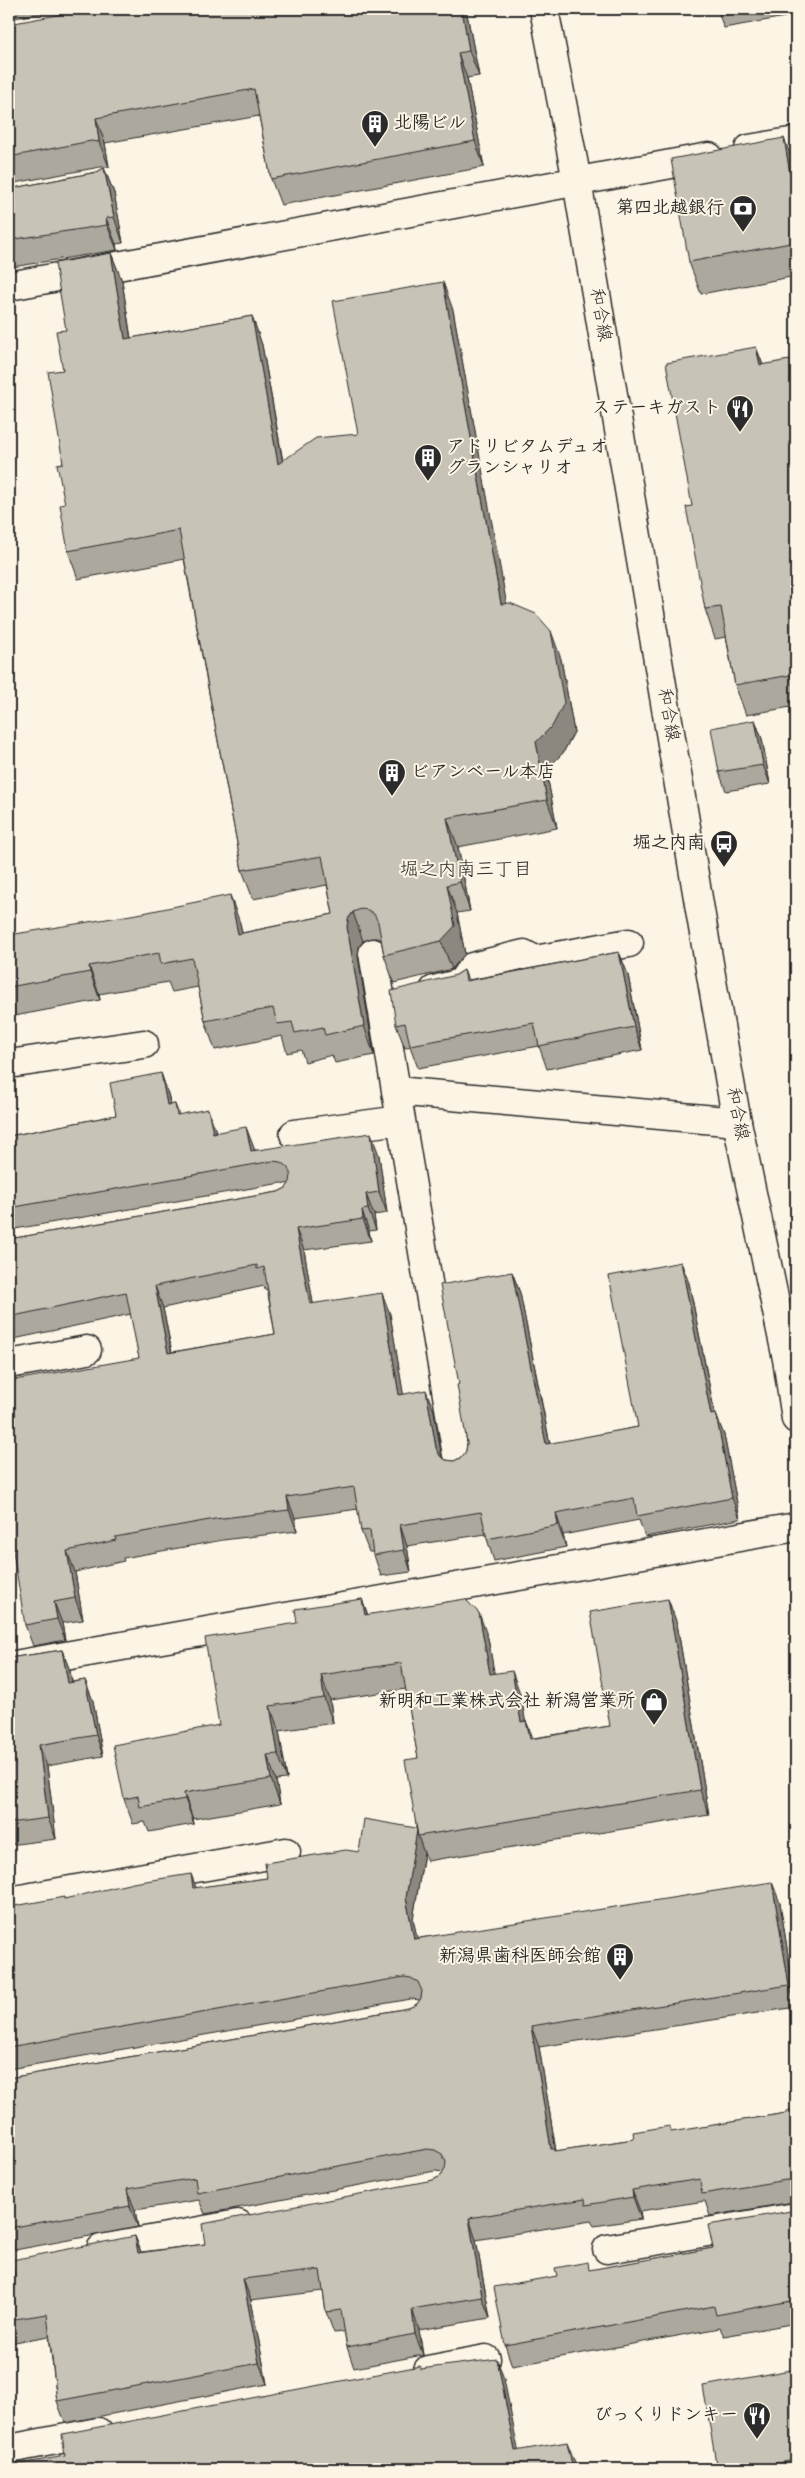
<svg xmlns="http://www.w3.org/2000/svg" width="805" height="2478" font-family="'Gochi Hand','Klee One',sans-serif">
	<style>
		.lines { fill: none; stroke-linecap: round; stroke-linejoin: round }
		.minor-casing { stroke: #2b2b2b; stroke-width: 31 }
		.major-casing { stroke: #2b2b2b; stroke-width: 31 }
		.minor { stroke: #fcf5e5; stroke-width: 28 }
		.major { stroke: #fcf5e5; stroke-width: 28 }
		.wall { fill: #aca89d; stroke: #2b2b2b; fill-rule: evenodd }
		.shaded-wall { fill: #8c8880; stroke: #2b2b2b }
		.building { fill: #c8c3b7; stroke: #2b2b2b; fill-rule: evenodd }
		.labels { text-anchor: middle; dominant-baseline: central; stroke-width: 4; stroke-linejoin: round; paint-order: stroke }
		.poi-label { font-size: 18px; font-weight: bold; fill: #2b2b2b; stroke: #fcf5e5; text-anchor: end }
		.street-label { font-size: 18px; fill: #2b2b2b; stroke: #fcf5e5 }
		.neighbourhood-label { font-size: 19px; fill: #2b2b2b; stroke: #fcf5e5 }
	</style>
	<rect width="100%" height="100%" fill="#fcf5e5"/>
	<filter id="ink" filterUnits="userSpaceOnUse"><feTurbulence type="fractalNoise" baseFrequency=".02" numOctaves="2"/><feDisplacementMap in="SourceGraphic" scale="10" xChannelSelector="R" yChannelSelector="G"/><feConvolveMatrix kernelMatrix="1 2 1 2 8 2 1 2 1" color-interpolation-filters="sRGB"/></filter>
	<g filter="url(#ink)">
		<g class="lines">
			<defs>
				<path id="minor" d="M 749,149 L 796,141
					M 9,286 L 709,157
					M 373,953 L 459,1467
					M 434,990 L 461,983 L 472,967 L 524,954 L 535,960 L 629,943
					M 9,1064 L 144,1044
					M 396,1091 L 737,1122
					M 294,1134 L 401,1120
					M 9,1364 L 87,1350
					M 9,1666 L 796,1527
					M 9,1901 L 286,1852
					M 101,2249 L 238,2224
					M 607,2249 L 796,2217
					M 428,2370 L 486,2359
					M 9,2449 L 98,2432"/>
				<path id="major" d="M 544,9 L 577,181 L 712,981 L 737,1122 L 787,1359 L 796,1419"/>
			</defs>
			<use href="#minor" class="minor-casing"/>
			<use href="#major" class="major-casing"/>
			<use href="#minor" class="minor"/>
			<use href="#major" class="major"/>
		</g>
		<path class="wall" d="M 9,9 L 65,9 L 9,19 Z
			M 466,9 L 479,76 L 467,78 L 484,167 L 281,205 L 271,179 L 259,116 L 105,143 L 109,167 L 100,167 L 9,184 L 9,24 Z
			M 717,9 L 796,9 L 796,15 L 724,28 Z
			M 104,168 L 114,193 L 123,243 L 116,244 L 117,250 L 12,267 L 9,258 L 9,189 L 97,172 Z
			M 796,169 L 796,276 L 701,294 L 689,262 Z
			M 111,253 L 122,281 L 131,338 L 252,316 L 262,345 L 283,461 L 358,434 L 453,310 L 506,603 L 561,659 L 574,732 L 563,753 L 546,770 L 557,828 L 458,847 L 470,911 L 457,913 L 465,954 L 452,969 L 394,983 L 384,955 L 381,940 L 378,938 L 371,938 L 363,941 L 359,947 L 358,956 L 374,1055 L 335,1063 L 332,1055 L 305,1062 L 301,1050 L 287,1053 L 282,1036 L 215,1050 L 205,1021 L 198,987 L 172,992 L 168,982 L 99,994 L 100,1000 L 9,1017 L 9,935 L 240,923 L 242,933 L 333,914 L 327,885 L 253,899 L 242,870 L 184,559 L 78,579 L 68,551 L 63,463 L 63,370 L 66,330 Z
			M 756,347 L 763,365 L 796,359 L 796,706 L 746,715 L 735,685 L 726,637 L 715,639 L 705,609 L 692,506 Z
			M 755,720 L 762,739 L 770,784 L 726,791 L 719,772 Z
			M 619,952 L 628,975 L 642,1050 L 547,1069 L 539,1046 L 418,1068 L 410,1046 L 405,1048 L 396,1025 L 456,975 L 464,970 L 468,980 Z
			M 161,1073 L 168,1094 L 171,1105 L 175,1104 L 179,1115 L 216,1131 L 216,1133 L 254,1148 L 254,1150 L 379,1155 L 387,1213 L 374,1215 L 376,1230 L 369,1231 L 371,1241 L 304,1250 L 313,1304 L 390,1314 L 403,1394 L 434,1411 L 442,1457 L 446,1460 L 454,1461 L 462,1457 L 466,1451 L 467,1443 L 459,1384 L 512,1272 L 520,1293 L 550,1444 L 638,1427 L 689,1283 L 715,1414 L 724,1435 L 740,1519 L 645,1537 L 639,1520 L 563,1535 L 566,1547 L 494,1561 L 487,1539 L 486,1534 L 407,1546 L 411,1572 L 381,1576 L 373,1552 L 369,1552 L 361,1531 L 358,1509 L 295,1518 L 297,1531 L 223,1540 L 123,1558 L 124,1561 L 75,1572 L 83,1620 L 62,1623 L 65,1640 L 33,1646 L 25,1625 L 139,1358 L 131,1314 L 9,1340 L 9,1239 L 278,1192 L 286,1188 L 289,1184 L 281,1183 L 9,1230 L 9,1136 L 116,1115 ZM 264,1286 L 265,1290 L 267,1289 L 275,1334 L 172,1352 L 163,1308 Z
			M 362,1599 L 368,1615 L 488,1638 L 494,1674 L 521,1696 L 525,1721 L 526,1721 L 533,1738 L 610,1726 L 668,1599 L 677,1624 L 709,1815 L 427,1861 L 424,1853 L 413,1919 L 417,1938 L 780,1903 L 796,2007 L 539,2047 L 556,2151 L 634,2139 L 786,2113 L 796,2109 L 796,2202 L 793,2202 L 710,2216 L 705,2201 L 640,2211 L 641,2219 L 594,2226 L 591,2221 L 476,2240 L 490,2318 L 419,2330 L 423,2355 L 354,2368 L 347,2347 L 344,2332 L 334,2333 L 326,2312 L 323,2291 L 251,2300 L 267,2384 L 65,2423 L 57,2401 L 49,2336 L 9,2343 L 9,2276 L 15,2275 L 135,2236 L 141,2252 L 205,2244 L 433,2180 L 441,2176 L 444,2172 L 435,2171 L 205,2214 L 199,2200 L 135,2210 L 138,2227 L 15,2250 L 9,2234 L 9,2078 L 409,2008 L 417,2004 L 420,2000 L 411,1999 L 9,2069 L 9,1907 L 64,1899 L 196,1888 L 267,1878 L 359,1852 L 416,1828 L 418,1758 L 406,1689 L 330,1700 L 333,1723 L 279,1731 L 287,1779 L 276,1780 L 280,1804 L 193,1819 L 194,1824 L 149,1832 L 145,1822 L 133,1824 L 124,1799 L 219,1725 L 297,1623 Z
			M 62,1650 L 70,1671 L 72,1682 L 85,1680 L 93,1701 L 103,1756 L 47,1766 L 56,1839 L 9,1845 L 9,1658 Z
			M 796,2209 L 796,2323 L 724,2336 L 720,2328 L 512,2366 L 505,2345 L 591,2270 L 713,2248 Z
			M 796,2369 L 796,2469 L 717,2469 Z"/>
		<path class="shaded-wall" d="M 462,9 L 466,9 L 479,76 L 469,51 Z
			M 458,53 L 467,78 L 484,167 L 475,141 Z
			M 96,118 L 105,143 L 109,167 L 99,142 Z
			M 784,138 L 796,169 L 796,210 Z
			M 104,168 L 114,193 L 123,243 L 114,217 Z
			M 106,218 L 116,244 L 117,250 L 107,225 Z
			M 111,253 L 122,281 L 135,367 L 125,339 Z
			M 443,282 L 453,310 L 512,633 L 501,604 Z
			M 252,316 L 262,345 L 288,492 L 278,464 Z
			M 756,347 L 767,376 L 760,365 Z
			M 551,631 L 561,659 L 574,732 L 563,753 L 546,770 L 557,828 L 547,800 L 536,742 Z
			M 755,720 L 762,739 L 770,784 L 763,765 Z
			M 447,818 L 458,847 L 470,911 L 460,882 Z
			M 447,885 L 457,913 L 465,954 L 452,969 L 441,941 Z
			M 230,895 L 240,923 L 248,962 L 238,934 Z
			M 353,912 L 363,941 L 359,947 L 358,956 L 374,1055 L 364,1026 L 347,927 L 348,919 Z
			M 619,952 L 628,975 L 642,1050 L 634,1027 Z
			M 89,966 L 99,994 L 100,1000 L 90,972 Z
			M 161,1073 L 168,1094 L 175,1127 L 167,1105 Z
			M 208,1109 L 216,1131 L 221,1155 L 213,1133 Z
			M 246,1127 L 254,1148 L 257,1164 L 251,1151 Z
			M 371,1133 L 379,1155 L 387,1213 L 379,1192 Z
			M 366,1194 L 374,1215 L 376,1230 L 368,1209 Z
			M 362,1210 L 369,1231 L 371,1241 L 363,1219 Z
			M 296,1229 L 304,1250 L 317,1326 L 310,1304 Z
			M 681,1262 L 689,1283 L 719,1436 L 711,1415 Z
			M 512,1272 L 520,1293 L 554,1466 L 546,1444 Z
			M 155,1286 L 163,1308 L 176,1374 L 168,1353 Z
			M 382,1293 L 390,1314 L 407,1416 L 399,1395 Z
			M 426,1390 L 434,1411 L 444,1470 L 436,1448 Z
			M 716,1414 L 724,1435 L 740,1519 L 732,1498 Z
			M 287,1497 L 295,1518 L 297,1531 L 289,1510 Z
			M 556,1513 L 563,1535 L 566,1547 L 558,1525 Z
			M 400,1525 L 407,1546 L 411,1572 L 404,1550 Z
			M 67,1551 L 75,1572 L 83,1620 L 75,1598 Z
			M 362,1599 L 371,1624 L 365,1615 Z
			M 668,1599 L 677,1624 L 709,1815 L 700,1790 Z
			M 54,1602 L 62,1623 L 65,1640 L 57,1619 Z
			M 479,1613 L 488,1638 L 499,1699 L 490,1674 Z
			M 62,1650 L 70,1671 L 76,1704 L 68,1683 Z
			M 512,1671 L 521,1696 L 530,1747 L 521,1722 Z
			M 321,1675 L 330,1700 L 333,1723 L 324,1698 Z
			M 85,1680 L 93,1701 L 103,1756 L 96,1735 Z
			M 270,1706 L 279,1731 L 287,1779 L 278,1754 Z
			M 526,1721 L 536,1746 L 530,1739 Z
			M 39,1745 L 47,1766 L 56,1839 L 48,1818 Z
			M 267,1755 L 276,1780 L 280,1804 L 271,1779 Z
			M 184,1793 L 193,1819 L 194,1824 L 185,1799 Z
			M 417,1828 L 418,1836 L 424,1853 L 413,1919 L 422,1960 L 414,1939 L 406,1898 Z
			M 191,1874 L 199,1895 L 193,1888 Z
			M 772,1882 L 780,1903 L 796,2006 L 789,1985 Z
			M 531,2026 L 539,2047 L 556,2152 L 551,2149 Z
			M 127,2189 L 135,2210 L 138,2227 L 130,2206 Z
			M 632,2190 L 640,2211 L 641,2219 L 633,2197 Z
			M 469,2218 L 476,2240 L 490,2318 L 482,2297 Z
			M 135,2236 L 143,2258 L 138,2253 Z
			M 243,2279 L 251,2300 L 267,2384 L 259,2363 Z
			M 412,2309 L 419,2330 L 423,2355 L 415,2334 Z
			M 497,2359 L 504,2379 L 522,2469 L 515,2451 Z
			M 567,2442 L 575,2462 L 576,2469 L 573,2469 Z"/>
		<path class="building" d="M 75,9 L 462,9 L 469,51 L 458,53 L 475,141 L 271,179 L 254,89 L 96,118 L 99,142 L 91,141 L 9,157 L 9,24 L 68,13 Z
			M 784,138 L 796,210 L 796,242 L 689,262 L 671,159 Z
			M 104,168 L 114,217 L 106,218 L 107,225 L 9,240 L 9,189 L 97,172 Z
			M 111,253 L 125,339 L 252,316 L 278,464 L 316,438 L 358,434 L 333,301 L 443,282 L 501,604 L 510,603 L 536,614 L 551,631 L 564,703 L 553,725 L 536,742 L 547,800 L 447,818 L 460,882 L 447,885 L 455,926 L 441,941 L 384,955 L 378,922 L 374,914 L 368,910 L 361,909 L 353,912 L 348,919 L 347,927 L 364,1026 L 325,1035 L 323,1027 L 295,1033 L 292,1022 L 277,1024 L 273,1008 L 205,1021 L 192,958 L 161,964 L 159,953 L 89,966 L 90,972 L 9,987 L 9,935 L 143,913 L 230,895 L 238,934 L 333,914 L 322,856 L 242,870 L 179,530 L 68,551 L 60,505 L 65,504 L 57,464 L 63,463 L 48,372 L 63,370 L 56,331 L 66,330 L 55,263 Z
			M 756,347 L 760,365 L 796,359 L 796,674 L 735,685 L 721,607 L 705,609 L 686,507 L 692,506 L 666,363 Z
			M 755,720 L 763,765 L 719,772 L 711,728 Z
			M 619,952 L 634,1027 L 539,1046 L 534,1023 L 410,1045 L 405,1023 L 396,1025 L 391,991 L 456,975 L 464,970 L 466,981 Z
			M 161,1073 L 167,1105 L 175,1104 L 177,1115 L 208,1109 L 213,1133 L 246,1127 L 251,1151 L 371,1133 L 379,1192 L 366,1194 L 368,1209 L 362,1210 L 363,1219 L 296,1229 L 310,1304 L 382,1293 L 399,1395 L 426,1390 L 436,1448 L 440,1456 L 446,1460 L 454,1461 L 462,1457 L 466,1451 L 467,1443 L 457,1385 L 459,1384 L 440,1285 L 512,1272 L 546,1444 L 638,1427 L 609,1276 L 681,1262 L 711,1415 L 716,1414 L 732,1498 L 637,1516 L 634,1498 L 556,1513 L 558,1525 L 487,1539 L 481,1512 L 400,1525 L 404,1550 L 373,1555 L 370,1530 L 361,1531 L 354,1487 L 287,1497 L 289,1510 L 215,1519 L 115,1537 L 116,1540 L 67,1551 L 75,1598 L 54,1602 L 57,1619 L 25,1625 L 9,1526 L 9,1381 L 139,1358 L 126,1292 L 9,1317 L 9,1239 L 278,1192 L 286,1188 L 290,1182 L 291,1175 L 287,1166 L 280,1162 L 273,1161 L 9,1208 L 9,1136 L 116,1115 L 110,1083 ZM 257,1265 L 257,1269 L 264,1267 L 275,1334 L 168,1353 L 155,1286 Z
			M 362,1599 L 365,1615 L 465,1599 L 479,1613 L 490,1674 L 512,1671 L 521,1722 L 526,1721 L 530,1739 L 610,1726 L 590,1612 L 668,1599 L 700,1790 L 418,1836 L 405,1760 L 418,1758 L 401,1663 L 321,1675 L 324,1698 L 270,1706 L 278,1754 L 267,1755 L 271,1779 L 184,1793 L 185,1799 L 140,1807 L 138,1796 L 124,1799 L 113,1745 L 219,1725 L 205,1638 L 297,1623 L 295,1609 Z
			M 62,1650 L 68,1683 L 85,1680 L 96,1735 L 39,1745 L 48,1818 L 9,1823 L 9,1658 Z
			M 364,1819 L 416,1828 L 417,1830 L 406,1898 L 414,1939 L 772,1882 L 789,1985 L 531,2026 L 551,2149 L 555,2149 L 555,2151 L 634,2139 L 633,2132 L 670,2126 L 671,2132 L 786,2113 L 786,2111 L 796,2109 L 796,2183 L 793,2181 L 786,2180 L 702,2194 L 700,2179 L 632,2190 L 633,2197 L 586,2205 L 585,2199 L 469,2218 L 482,2297 L 412,2309 L 415,2334 L 347,2347 L 341,2310 L 326,2312 L 320,2270 L 243,2279 L 259,2363 L 57,2401 L 47,2314 L 9,2320 L 9,2276 L 15,2275 L 12,2260 L 135,2236 L 138,2253 L 205,2244 L 202,2224 L 433,2180 L 441,2176 L 445,2169 L 446,2162 L 442,2154 L 435,2150 L 427,2149 L 197,2193 L 195,2178 L 127,2189 L 130,2206 L 9,2228 L 9,2078 L 409,2008 L 417,2004 L 421,1998 L 422,1991 L 418,1982 L 411,1978 L 404,1977 L 9,2047 L 9,1907 L 64,1897 L 64,1899 L 133,1883 L 191,1874 L 193,1888 L 267,1878 L 265,1863 L 346,1850 L 359,1852 Z
			M 796,2209 L 796,2300 L 716,2315 L 714,2306 L 505,2345 L 494,2287 L 557,2276 L 555,2268 L 588,2262 L 589,2270 L 713,2248 L 708,2225 L 791,2211 Z
			M 497,2359 L 515,2451 L 567,2442 L 573,2469 L 9,2469 L 9,2466 L 65,2456 L 62,2434 L 420,2366 L 420,2369 Z
			M 796,2369 L 796,2468 L 795,2460 L 741,2469 L 717,2469 L 703,2386 Z"/>
	</g>
	<defs>
		<symbol id="building-pin" viewBox="-11 -11 22 30"><path d="M0 17L-7.5 6A9.5 9.5 0 1 1 7.5 6Z" fill="#2b2b2b" stroke="#fcf5e5"/><path d="M-4-6H4V6H1V3H-1V6H-4ZM-2.5-4.3h1.7v1.8h-1.7ZM.8-4.3h1.7v1.8H.8ZM-2.5-1h1.7V.8h-1.7ZM.8-1h1.7V.8H.8Z" fill="#fff"/></symbol>
		<symbol id="bank-pin" viewBox="-11 -11 22 30"><path d="M0 17L-7.5 6A9.5 9.5 0 1 1 7.5 6Z" fill="#2b2b2b" stroke="#fcf5e5"/><path d="M-6-4H6V4H-6ZM0-2.3a2.3 2.3 0 1 0 0 4.6a2.3 2.3 0 1 0 0-4.6Z" fill="#fff"/></symbol>
		<symbol id="restaurant-pin" viewBox="-11 -11 22 30"><path d="M0 17L-7.5 6A9.5 9.5 0 1 1 7.5 6Z" fill="#2b2b2b" stroke="#fcf5e5"/><path d="M-5-6h1v4h1v-4h1v4h1v-4h1v5L-1.5 .5V6h-2V.5L-5-1ZM5-6V6H3V1.5H1.5Q1.5-4 5-6Z" fill="#fff"/></symbol>
		<symbol id="bus-pin" viewBox="-11 -11 22 30"><path d="M0 17L-7.5 6A9.5 9.5 0 1 1 7.5 6Z" fill="#2b2b2b" stroke="#fcf5e5"/><path d="M-5-6H5V4H4V6H2V4H-2V6H-4V4H-5ZM-3.5-4V0h7V-4ZM-3.5 1.2v1.5H-2V1.2ZM2 1.2v1.5H3.5V1.2Z" fill="#fff"/></symbol>
		<symbol id="shop-pin" viewBox="-11 -11 22 30"><path d="M0 17L-7.5 6A9.5 9.5 0 1 1 7.5 6Z" fill="#2b2b2b" stroke="#fcf5e5"/><path d="M-5-2.5h2.3a2.7 3.5 0 0 1 5.4 0H5L5.5 6h-11ZM-1.5-2.5h3a1.5 2.3 0 0 0-3 0Z" fill="#fff"/></symbol>
	</defs>
	<g fill-rule="evenodd">
		<use href="#building-pin" x="359" y="108" width="32" height="43"/>
		<use href="#bank-pin" x="727" y="193" width="32" height="43"/>
		<use href="#restaurant-pin" x="724" y="393" width="32" height="43"/>
		<use href="#building-pin" x="412" y="442" width="32" height="43"/>
		<use href="#building-pin" x="376" y="757" width="32" height="43"/>
		<use href="#bus-pin" x="708" y="828" width="32" height="43"/>
		<use href="#shop-pin" x="638" y="1686" width="32" height="43"/>
		<use href="#building-pin" x="604" y="1941" width="32" height="43"/>
		<use href="#restaurant-pin" x="741" y="2400" width="32" height="43"/>
	</g>
	<g class="labels">
		<g class="poi-label">
			<text x="394" y="124" text-anchor="start">北陽ビル</text>
			<text x="724" y="209">第四北越銀行</text>
			<text x="721" y="409">ステーキガスト</text>
			<text x="447" y="448" text-anchor="start">アドリビタムデュオ<tspan x="447" dy="21">グランシャリオ</tspan></text>
			<text x="411" y="773" text-anchor="start">ビアンベール本店</text>
			<text x="705" y="844">堀之内南</text>
			<text x="635" y="1702">新明和工業株式会社 新潟営業所</text>
			<text x="601" y="1957">新潟県歯科医師会館</text>
			<text x="738" y="2416">びっくりドンキー</text>
		</g>
		<g class="street-label">
			<text transform="translate(599 315) rotate(80)">和合線</text>
			<text transform="translate(667 715) rotate(80)">和合線</text>
			<text transform="translate(736 1114) rotate(79)">和合線</text>
		</g>
		<g class="neighbourhood-label">
			<text x="466" y="871">堀之内南三丁目</text>
		</g>
	</g>
	<rect width="805" height="2478" fill="none" stroke="#fcf5e5" stroke-width="30"/>
	<rect x="15" y="15" width="775" height="2448" fill="none" stroke="#2b2b2b" stroke-width="2" filter="url(#ink)"/>
</svg>
